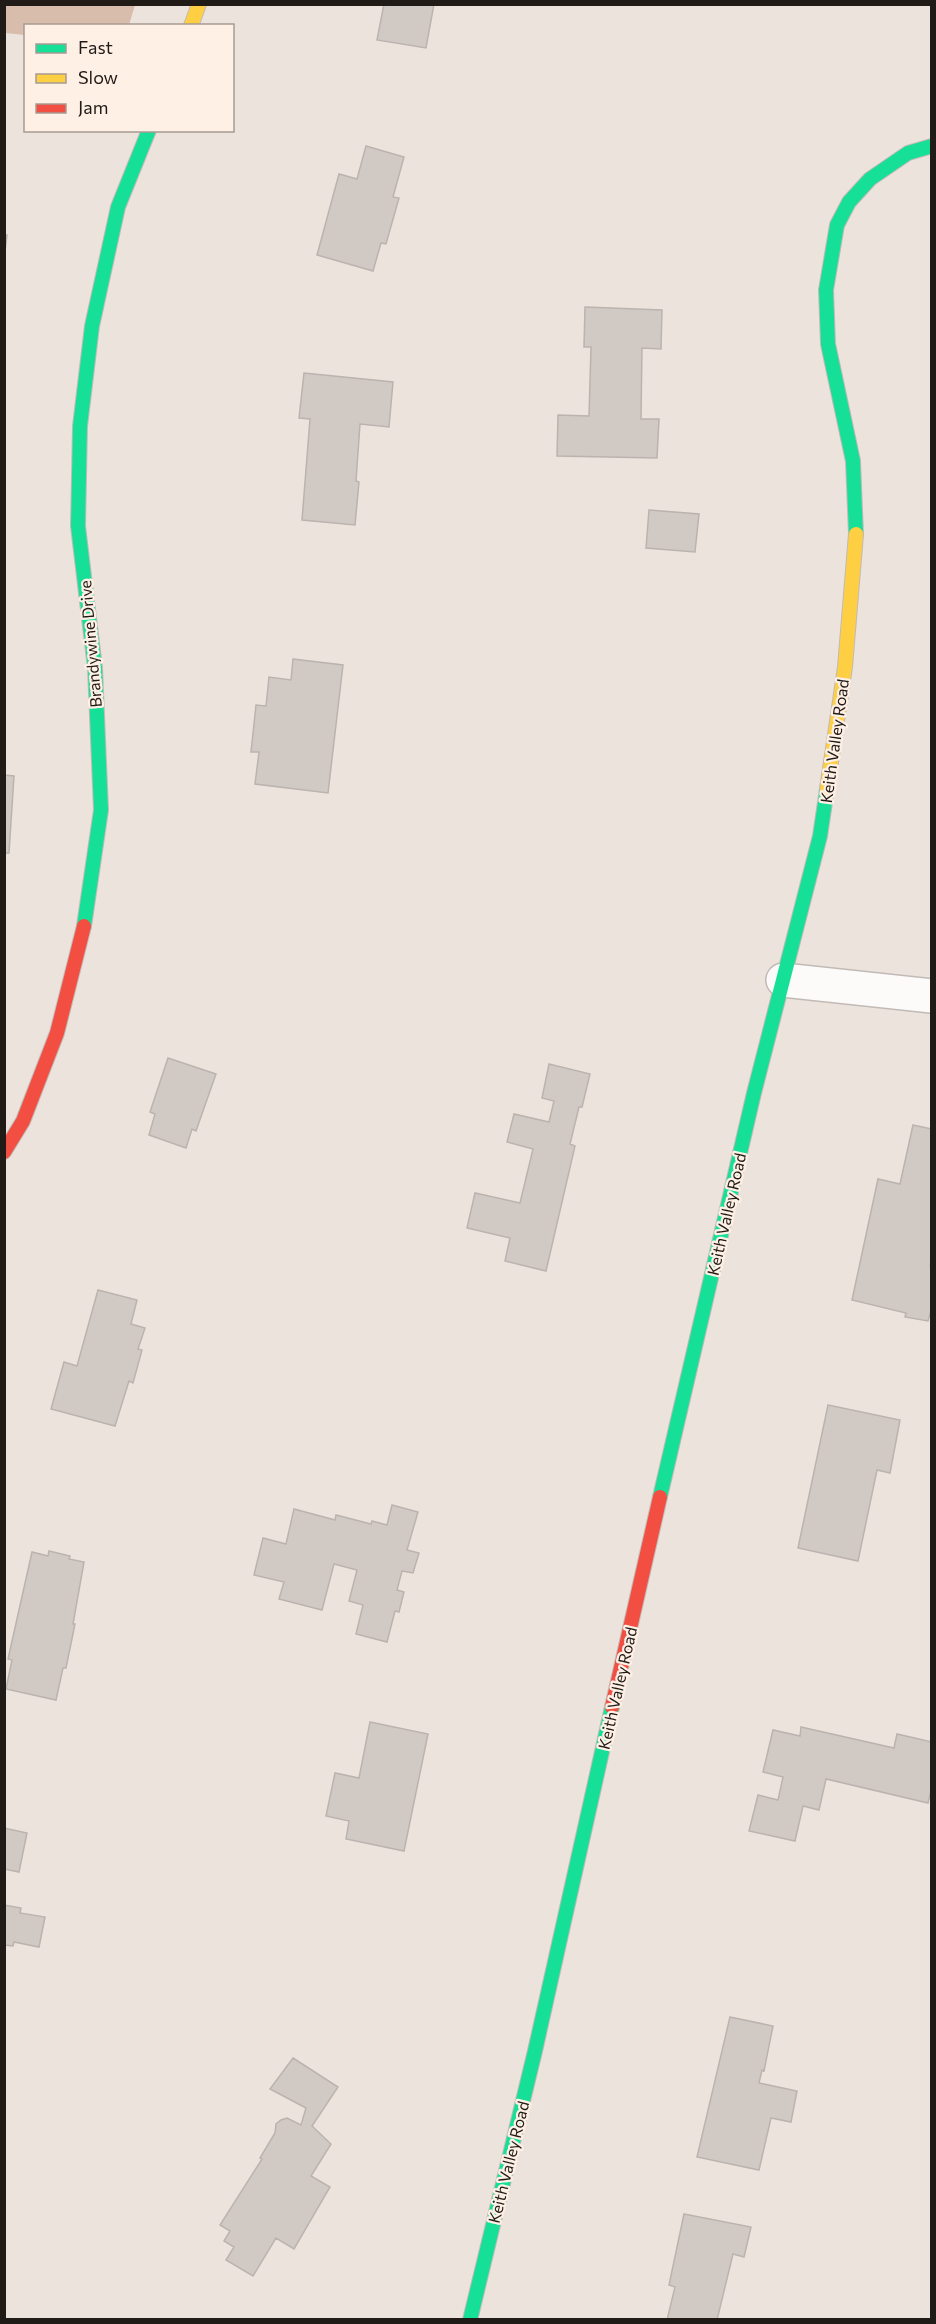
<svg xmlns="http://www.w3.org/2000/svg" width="936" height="2324" font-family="Commissioner,sans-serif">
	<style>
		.forest { fill: #d8bcac }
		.building { fill: #d1c9c4; stroke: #bbb3ae; stroke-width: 1.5 }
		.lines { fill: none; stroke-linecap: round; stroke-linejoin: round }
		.street-casing { stroke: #c2bab5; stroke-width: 36 }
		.fast-casing { stroke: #c2bab5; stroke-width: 16 }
		.slow-casing { stroke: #c2bab5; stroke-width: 16 }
		.jam-casing { stroke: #c2bab5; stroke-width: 16 }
		.street { stroke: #fcfbfa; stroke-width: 33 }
		.fast { stroke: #16e098; stroke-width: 14 }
		.slow { stroke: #ffcf43; stroke-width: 14 }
		.jam { stroke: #f24e42; stroke-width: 14 }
		.labels { text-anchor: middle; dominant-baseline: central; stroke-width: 4.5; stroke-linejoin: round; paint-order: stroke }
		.street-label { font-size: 16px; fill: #211b17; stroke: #fff0e6 }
	</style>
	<rect width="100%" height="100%" fill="#ede3dd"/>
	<path class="forest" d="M 4,5 L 5,4 L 135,5 L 129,25 L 26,26 L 25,35 L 5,33 Z"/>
	<path class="building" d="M 384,4 L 434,4 L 426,48 L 377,40 Z
		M 366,146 L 404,157 L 393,197 L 399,198 L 386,244 L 381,243 L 373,271 L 317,255 L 339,174 L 357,179 Z
		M 4,235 L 7,235 L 4,260 Z
		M 585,307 L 662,310 L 661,349 L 642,348 L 641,419 L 659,419 L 657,458 L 557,456 L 558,415 L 589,416 L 591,347 L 584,347 Z
		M 304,373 L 393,382 L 389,427 L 360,424 L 356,481 L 359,482 L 355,525 L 302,520 L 310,419 L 299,418 Z
		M 649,510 L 699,514 L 695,552 L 646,548 Z
		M 293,659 L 343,665 L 328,793 L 255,784 L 259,752 L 251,752 L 256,705 L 266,706 L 269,677 L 291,680 Z
		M 4,775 L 14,776 L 9,853 L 4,853 Z
		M 168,1058 L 216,1074 L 196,1131 L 192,1129 L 186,1148 L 149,1135 L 155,1114 L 150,1112 Z
		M 549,1064 L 590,1074 L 582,1107 L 579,1107 L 570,1144 L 575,1146 L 546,1271 L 505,1261 L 510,1238 L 467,1228 L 475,1193 L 520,1203 L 533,1149 L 507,1142 L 514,1114 L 549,1122 L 554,1101 L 542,1098 Z
		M 913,1125 L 932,1129 L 932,1258 L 930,1266 L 932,1267 L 932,1307 L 928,1321 L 905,1317 L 906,1313 L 852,1300 L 878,1179 L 900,1184 Z
		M 98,1290 L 137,1300 L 131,1324 L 145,1328 L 138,1349 L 142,1350 L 133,1383 L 129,1381 L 115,1426 L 51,1409 L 64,1362 L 77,1366 Z
		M 828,1405 L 900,1420 L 890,1473 L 877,1470 L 858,1561 L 798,1548 Z
		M 392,1505 L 418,1512 L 407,1550 L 419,1553 L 413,1573 L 402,1571 L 397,1590 L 404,1592 L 399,1612 L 395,1611 L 387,1642 L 356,1634 L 363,1605 L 349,1601 L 357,1570 L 334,1564 L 322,1610 L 279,1599 L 284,1582 L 254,1575 L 263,1538 L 286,1544 L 294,1509 L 335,1520 L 336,1515 L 371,1524 L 372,1521 L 387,1525 Z
		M 49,1551 L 70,1556 L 69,1559 L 84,1562 L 73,1624 L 75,1624 L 66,1668 L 63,1668 L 56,1700 L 6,1689 L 12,1660 L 8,1659 L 32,1552 L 48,1556 Z
		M 370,1722 L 428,1734 L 404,1851 L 346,1839 L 349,1821 L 326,1816 L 335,1773 L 359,1778 Z
		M 801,1727 L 894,1748 L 897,1734 L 932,1742 L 932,1786 L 928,1803 L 826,1779 L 819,1810 L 803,1806 L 795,1841 L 749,1831 L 758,1795 L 778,1800 L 783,1777 L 763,1772 L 773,1730 L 800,1736 Z
		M 4,1828 L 27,1833 L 19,1872 L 4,1869 Z
		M 4,1905 L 21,1908 L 20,1913 L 45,1917 L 39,1947 L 14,1942 L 13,1946 L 4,1945 Z
		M 730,2017 L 773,2026 L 764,2071 L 762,2070 L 759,2083 L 797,2091 L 791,2122 L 771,2118 L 759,2170 L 697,2157 Z
		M 293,2058 L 338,2087 L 312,2126 L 331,2144 L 311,2176 L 330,2187 L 294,2249 L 276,2238 L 253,2276 L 226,2260 L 234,2247 L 224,2241 L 230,2231 L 220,2225 L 262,2159 L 260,2158 L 275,2133 L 276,2124 L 281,2120 L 287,2118 L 301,2125 L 306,2108 L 270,2089 Z
		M 684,2214 L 751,2227 L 744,2257 L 733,2254 L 717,2320 L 667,2320 L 675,2287 L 669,2285 Z"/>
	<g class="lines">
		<defs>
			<path id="street" d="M 783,980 L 932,996"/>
			<path id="fast" d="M 856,534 L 853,461 L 828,344 L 826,290 L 837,225 L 849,202 L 870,179 L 908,153 L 932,146
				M 84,926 L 101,810 L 95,668 L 78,526 L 80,426 L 92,326 L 118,207 L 149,130
				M 660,1497 L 754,1093 L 820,836 L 827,789
				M 470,2320 L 535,2051 L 612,1707"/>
			<path id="slow" d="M 191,26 L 199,4
				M 827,789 L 845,667 L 856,534"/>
			<path id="jam" d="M 4,1152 L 23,1121 L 57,1033 L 84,926
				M 612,1707 L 660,1497"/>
		</defs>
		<use href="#street" class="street-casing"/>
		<use href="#fast" class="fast-casing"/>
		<use href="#slow" class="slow-casing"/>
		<use href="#jam" class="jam-casing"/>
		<use href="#street" class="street"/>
		<use href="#fast" class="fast"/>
		<use href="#slow" class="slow"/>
		<use href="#jam" class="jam"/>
	</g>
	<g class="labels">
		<g class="street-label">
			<text transform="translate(90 644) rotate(-95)">Brandywine Drive</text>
			<text transform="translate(834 741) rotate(-82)">Keith Valley Road</text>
			<text transform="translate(726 1214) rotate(-77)">Keith Valley Road</text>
			<text transform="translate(617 1688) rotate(-77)">Keith Valley Road</text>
			<text transform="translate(508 2162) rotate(-76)">Keith Valley Road</text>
		</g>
	</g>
	<rect width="936" height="2324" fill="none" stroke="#211b17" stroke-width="12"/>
	<rect x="24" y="24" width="210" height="108" fill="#fff0e6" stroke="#a69b93" stroke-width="1.5"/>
	<rect x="36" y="44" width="30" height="9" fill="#16e098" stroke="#a69b93" stroke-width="1.5"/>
	<text x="78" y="54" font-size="18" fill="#211b17">Fast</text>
	<rect x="36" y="74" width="30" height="9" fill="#ffcf43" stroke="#a69b93" stroke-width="1.5"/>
	<text x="78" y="84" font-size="18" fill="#211b17">Slow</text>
	<rect x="36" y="104" width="30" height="9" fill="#f24e42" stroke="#a69b93" stroke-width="1.5"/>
	<text x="78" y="114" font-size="18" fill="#211b17">Jam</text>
</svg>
